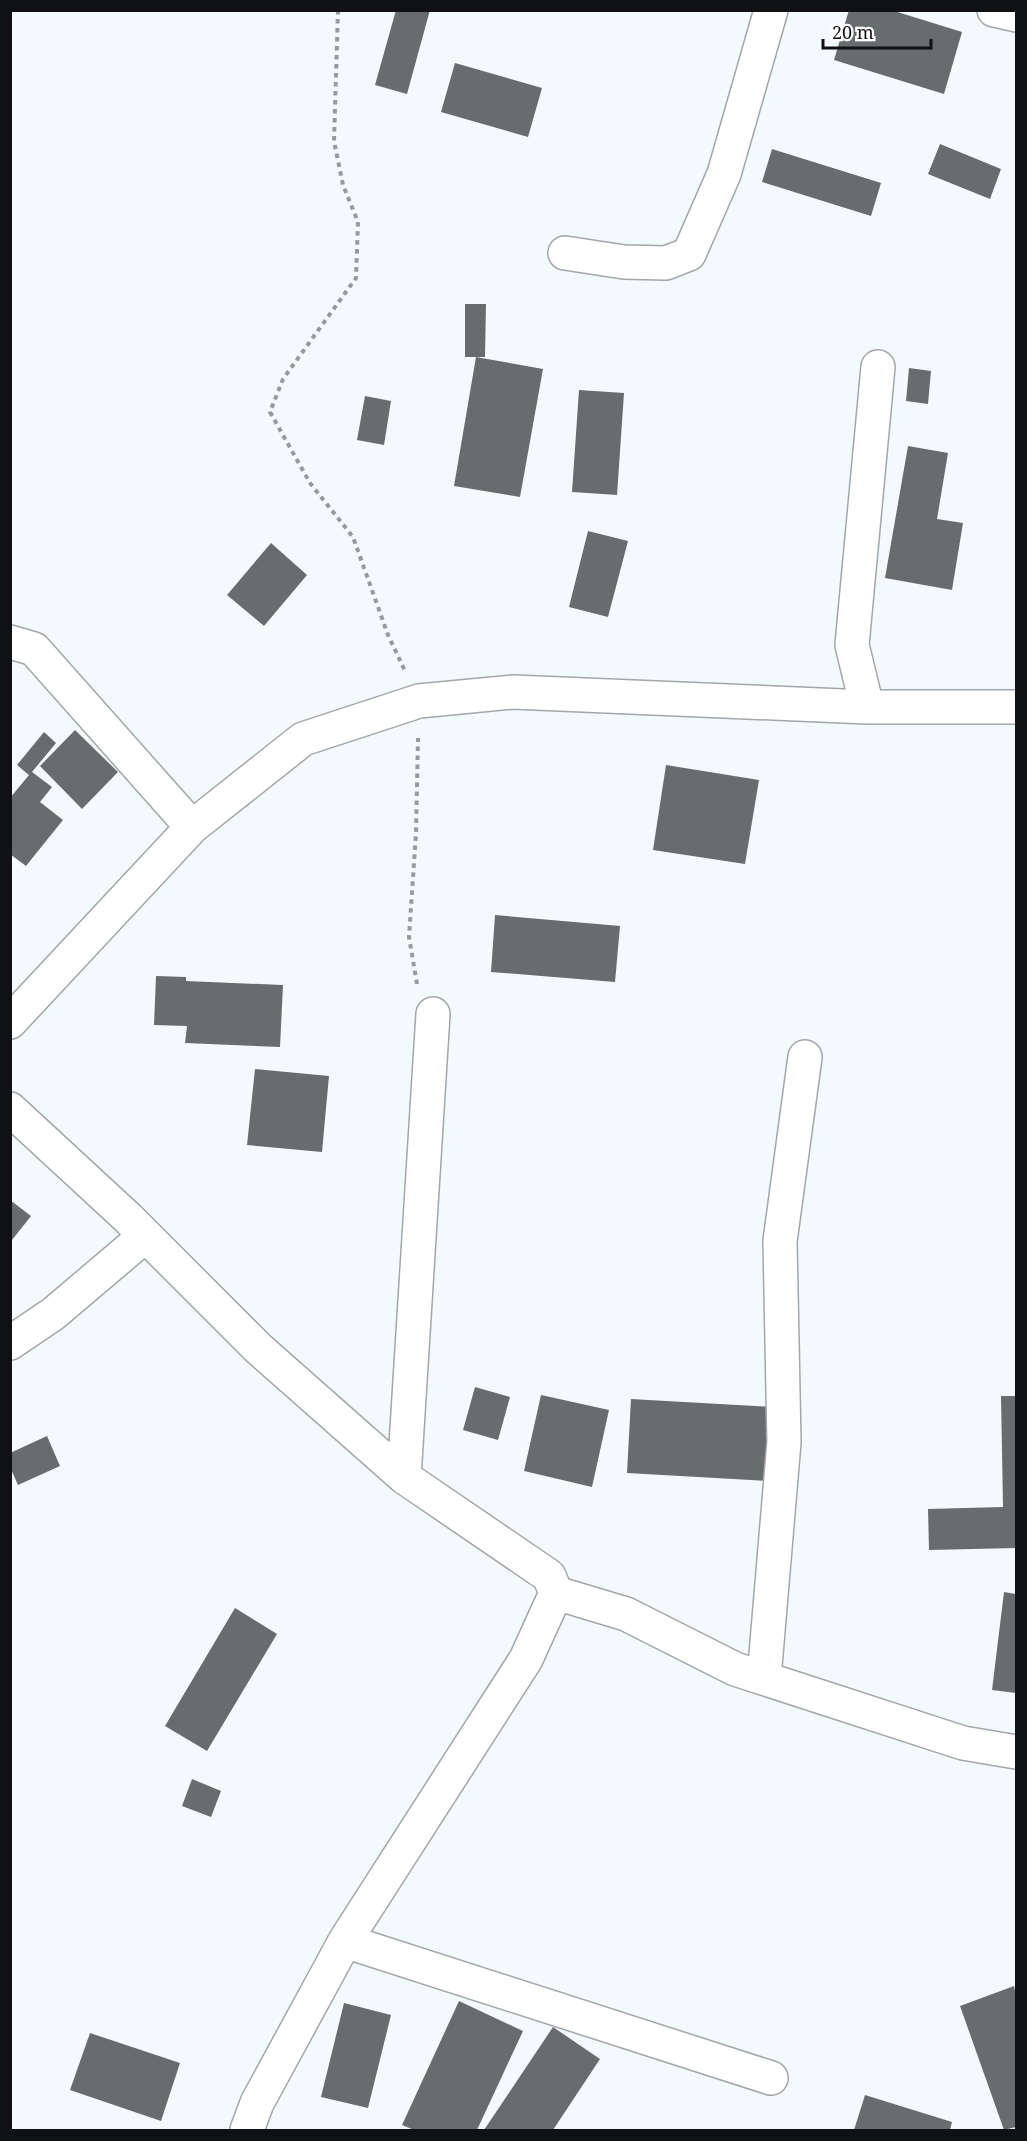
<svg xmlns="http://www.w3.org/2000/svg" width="1027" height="2141" font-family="'Noto Serif',serif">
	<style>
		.building { fill: #676d6f }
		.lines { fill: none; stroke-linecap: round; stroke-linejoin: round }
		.minor-casing { stroke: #a1a7aa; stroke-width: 36 }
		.path { stroke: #959a9c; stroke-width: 4; stroke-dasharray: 4.5 4.5; stroke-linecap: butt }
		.minor { stroke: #fff; stroke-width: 33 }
	</style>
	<rect width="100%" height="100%" fill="#f3fafd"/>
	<path class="building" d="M 396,10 L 430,10 L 407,94 L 375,85 Z
		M 849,10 L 891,10 L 962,32 L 944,94 L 834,60 Z
		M 455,63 L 542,88 L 528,137 L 441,112 Z
		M 940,144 L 1001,169 L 990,199 L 928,174 Z
		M 772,149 L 881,183 L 871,216 L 762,182 Z
		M 465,304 L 486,304 L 485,357 L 465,357 Z
		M 476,357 L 543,369 L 520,497 L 454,486 Z
		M 909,368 L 931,371 L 928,404 L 906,401 Z
		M 579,390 L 624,393 L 617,495 L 572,492 Z
		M 365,396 L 391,401 L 384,445 L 357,440 Z
		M 908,446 L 948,453 L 937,519 L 963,523 L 952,590 L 885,578 Z
		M 588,531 L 628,541 L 608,617 L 569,607 Z
		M 271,543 L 307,575 L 264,626 L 227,595 Z
		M 75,730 L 118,772 L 82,809 L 40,766 Z
		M 44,732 L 56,743 L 32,772 L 52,787 L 40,802 L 63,820 L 26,866 L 10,854 L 10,798 L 29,775 L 17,765 Z
		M 666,765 L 759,780 L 745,864 L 653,850 Z
		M 495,915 L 620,926 L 615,982 L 491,972 Z
		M 156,976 L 186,977 L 186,981 L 283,985 L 280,1047 L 185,1043 L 187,1026 L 154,1025 Z
		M 255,1069 L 329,1076 L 322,1152 L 247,1145 Z
		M 10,1200 L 31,1216 L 12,1240 L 10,1239 Z
		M 475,1387 L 510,1397 L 498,1440 L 463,1430 Z
		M 541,1395 L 609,1410 L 592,1487 L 524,1471 Z
		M 1001,1396 L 1016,1396 L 1016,1548 L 929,1550 L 928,1509 L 1003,1507 Z
		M 631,1399 L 774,1407 L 769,1481 L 627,1473 Z
		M 47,1436 L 60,1466 L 18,1485 L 10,1467 L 10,1453 Z
		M 1004,1592 L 1016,1594 L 1016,1693 L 992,1690 Z
		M 235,1608 L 277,1634 L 207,1751 L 165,1726 Z
		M 192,1779 L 221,1791 L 211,1817 L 182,1806 Z
		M 1014,1986 L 1016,1995 L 1016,2127 L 1004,2130 L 960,2006 Z
		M 459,2001 L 523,2031 L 477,2130 L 414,2130 L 402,2125 Z
		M 344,2003 L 391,2015 L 368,2108 L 321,2097 Z
		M 553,2027 L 600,2059 L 553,2130 L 484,2130 Z
		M 90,2033 L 180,2063 L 161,2121 L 70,2090 Z
		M 865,2095 L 952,2122 L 950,2130 L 854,2130 Z"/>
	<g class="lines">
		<defs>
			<path id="minor" d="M 994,10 L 1016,15
				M 565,253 L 624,262 L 666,263 L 689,254 L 724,174 L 771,10
				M 10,642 L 34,649 L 192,827
				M 867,707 L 852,645 L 878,367
				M 10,1022 L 192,827 L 303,739 L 419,701 L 513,692 L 867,707 L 1016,707
				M 10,1109 L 128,1218 L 258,1348 L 404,1477 L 549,1576 L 556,1593 L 526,1659 L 345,1941 L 257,2103 L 247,2130
				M 10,1343 L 53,1314 L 145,1236
				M 404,1477 L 433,1014
				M 556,1593 L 626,1614 L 735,1669 L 963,1743 L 1016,1752
				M 764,1678 L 784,1442 L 780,1241 L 805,1057
				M 345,1941 L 771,2078"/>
		</defs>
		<use href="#minor" class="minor-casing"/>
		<path class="path" d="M 338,10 L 334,141 L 343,185 L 358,222 L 356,278 L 283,379 L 270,412 L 310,483 L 353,537 L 388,635 L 405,671
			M 417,984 L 409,937 L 416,833 L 418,738"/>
		<use href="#minor" class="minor"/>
	</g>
	<rect width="1027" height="2141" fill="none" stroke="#0f1112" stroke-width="24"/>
	<path d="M823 39v9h108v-9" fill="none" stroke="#0f1112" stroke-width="3"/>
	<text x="832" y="39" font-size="18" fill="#0f1112" stroke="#ffffff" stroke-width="4.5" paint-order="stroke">20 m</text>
</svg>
